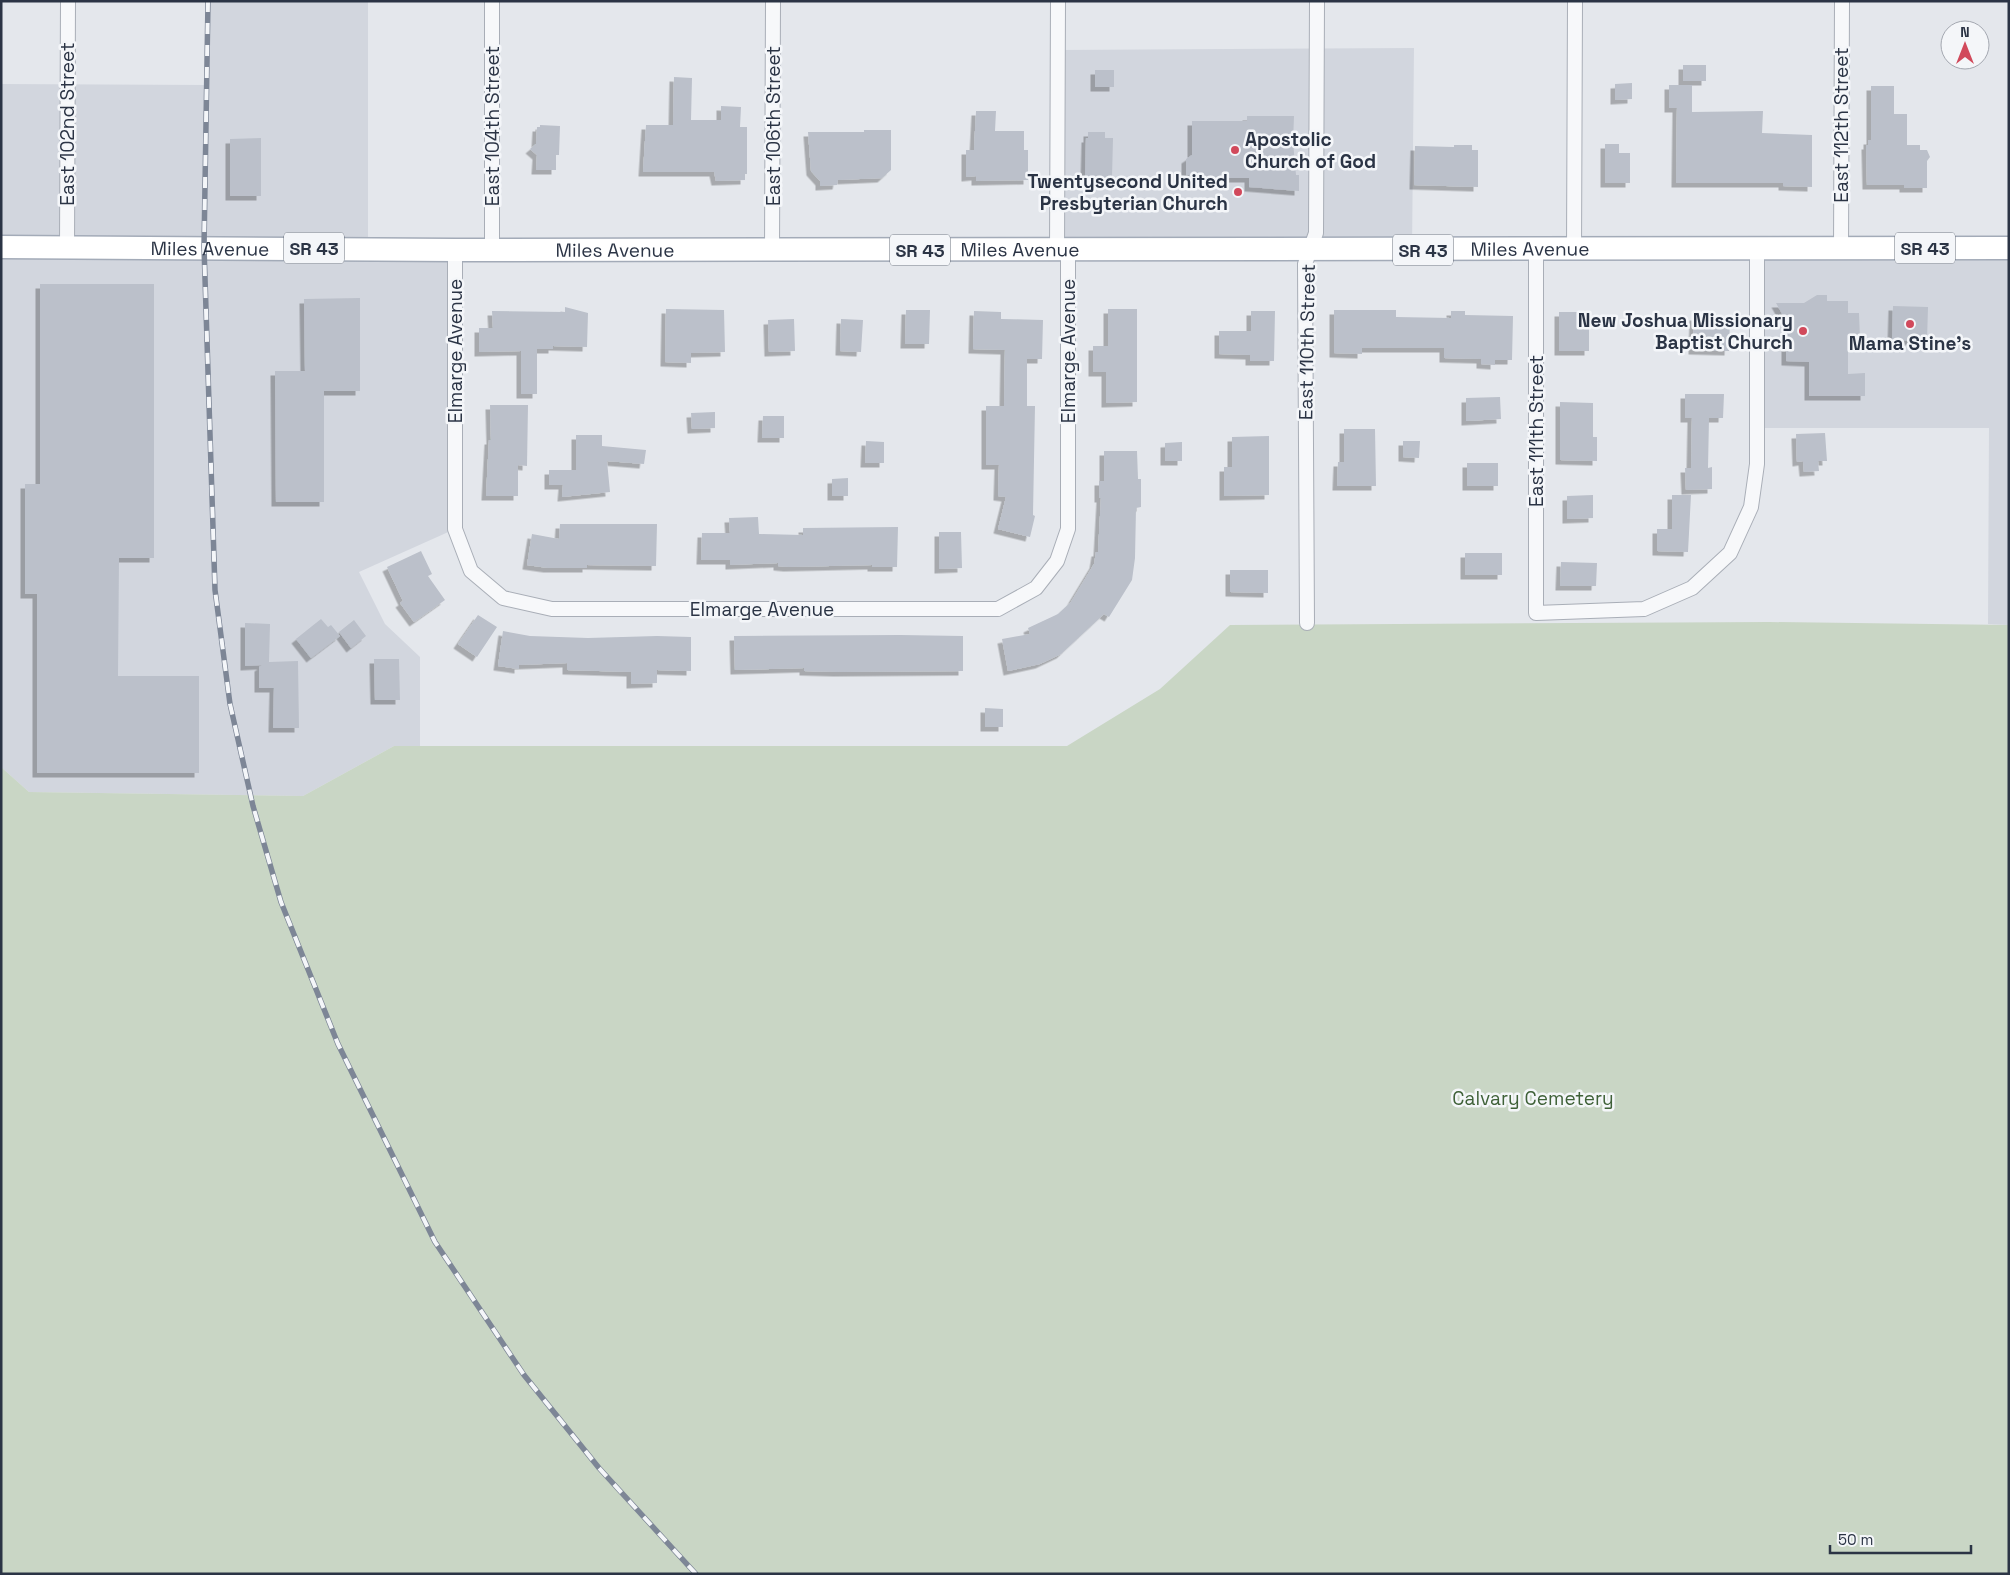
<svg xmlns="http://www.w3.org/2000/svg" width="2010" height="1575" font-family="'Space Grotesk',sans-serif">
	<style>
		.built { fill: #d2d6de }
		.green { fill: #c9d6c5 }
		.building { fill: #bbc0ca; filter: url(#shadow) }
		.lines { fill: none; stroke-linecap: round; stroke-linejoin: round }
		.street-casing { stroke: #a9aeb7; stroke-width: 16 }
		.primary-casing { stroke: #a3abb8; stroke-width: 25 }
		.street { stroke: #f7f8fa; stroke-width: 14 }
		.primary { stroke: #fff; stroke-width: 22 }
		.rail-casing { stroke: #7d8696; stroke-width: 5.5 }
		.rail { stroke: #f4f6f9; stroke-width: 4; stroke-dasharray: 11; stroke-linecap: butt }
		.poi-dot { fill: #d1495b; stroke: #f4f6f9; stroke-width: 2 }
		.labels { text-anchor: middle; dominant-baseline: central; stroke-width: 5; stroke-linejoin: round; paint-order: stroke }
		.shield { fill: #f4f6f9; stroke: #676e7b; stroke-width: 1 }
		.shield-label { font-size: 18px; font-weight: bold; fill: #2b3445 }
		.street-label { font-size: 19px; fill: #2b3445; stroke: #f4f6f9 }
		.poi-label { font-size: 19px; font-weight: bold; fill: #2b3445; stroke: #f4f6f9; text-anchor: end }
		.park-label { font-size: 19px; fill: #3f6138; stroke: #f4f6f9 }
	</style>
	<defs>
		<filter id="shadow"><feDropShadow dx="-4.5" dy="4.5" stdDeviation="0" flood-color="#0004"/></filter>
	</defs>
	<rect width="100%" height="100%" fill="#e4e7ec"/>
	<path class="built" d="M 208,1 L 368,1 L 368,249 L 455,250 L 455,529 L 359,572 L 385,624 L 420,657 L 420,746 L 394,746 L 303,796 L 29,792 L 1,767 L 1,84 L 206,85 Z
		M 1414,48 L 1412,250 L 1057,250 L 1058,50 Z
		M 2009,248 L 2009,625 L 1988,624 L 1989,428 L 1757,428 L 1757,249 Z"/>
	<path class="green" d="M 1769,622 L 2009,625 L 2009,1574 L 1,1574 L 1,767 L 29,792 L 303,796 L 394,746 L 1067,746 L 1160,689 L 1230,625 Z"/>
	<path class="building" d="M 1683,65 L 1706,65 L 1706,81 L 1683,81 Z
		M 1095,70 L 1114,70 L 1114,87 L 1095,87 Z
		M 674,77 L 692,78 L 691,120 L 721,120 L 721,106 L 741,107 L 740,127 L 747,127 L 747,174 L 745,174 L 745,180 L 716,181 L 714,172 L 643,172 L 646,125 L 673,125 Z
		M 1632,83 L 1632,99 L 1615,100 L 1615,84 Z
		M 1669,85 L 1692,85 L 1692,112 L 1763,111 L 1762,133 L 1812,135 L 1812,187 L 1783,186 L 1783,183 L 1676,183 L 1677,108 L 1669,108 Z
		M 1871,86 L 1894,86 L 1894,114 L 1907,114 L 1907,145 L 1920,145 L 1920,150 L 1927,150 L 1930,157 L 1927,161 L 1927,188 L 1904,188 L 1904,185 L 1867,185 L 1866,145 L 1868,145 L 1868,140 L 1871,140 Z
		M 976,111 L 996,111 L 995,131 L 1024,131 L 1024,150 L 1028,150 L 1028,180 L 976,181 L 976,176 L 966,177 L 966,150 L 974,150 Z
		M 1247,116 L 1294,116 L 1293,142 L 1296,175 L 1299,175 L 1299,191 L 1249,187 L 1249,178 L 1189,178 L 1189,175 L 1186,175 L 1186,159 L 1192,155 L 1192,121 L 1247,121 Z
		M 540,125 L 560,126 L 559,155 L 556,155 L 556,170 L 536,170 L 537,155 L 530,149 L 536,144 L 537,127 L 540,127 Z
		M 864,130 L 891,130 L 891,170 L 882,178 L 838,180 L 837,185 L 820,186 L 820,181 L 811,171 L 808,132 L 864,132 Z
		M 1088,132 L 1105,132 L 1105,138 L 1113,138 L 1112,178 L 1085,178 L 1086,138 L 1088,138 Z
		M 261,138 L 261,196 L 230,196 L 230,139 Z
		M 1605,144 L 1619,144 L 1619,153 L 1630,153 L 1630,183 L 1605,183 Z
		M 1454,145 L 1472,145 L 1472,150 L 1478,150 L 1478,187 L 1414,185 L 1415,146 L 1454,147 Z
		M 40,284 L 154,284 L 154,558 L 119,558 L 118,676 L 199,676 L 199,773 L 37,773 L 37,594 L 25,594 L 25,484 L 40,484 Z
		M 1817,295 L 1827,295 L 1827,301 L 1848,301 L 1848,313 L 1859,313 L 1860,339 L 1848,339 L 1848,374 L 1865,373 L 1865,396 L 1809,396 L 1809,362 L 1786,361 L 1786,321 L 1776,303 L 1804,303 Z
		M 360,298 L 360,391 L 324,391 L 324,502 L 276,502 L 275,371 L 305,371 L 304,299 Z
		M 1893,306 L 1928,307 L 1927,341 L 1892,340 Z
		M 565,307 L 588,313 L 587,347 L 553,346 L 553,349 L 537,349 L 537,394 L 521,394 L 521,351 L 479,352 L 479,328 L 493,328 L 492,311 L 565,312 Z
		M 666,309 L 724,310 L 725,352 L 691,353 L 691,363 L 665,362 Z
		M 1108,309 L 1137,309 L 1137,402 L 1106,403 L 1106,372 L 1093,372 L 1093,346 L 1108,346 Z
		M 906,310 L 930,310 L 929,344 L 905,344 Z
		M 1334,310 L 1396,310 L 1396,317 L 1451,318 L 1451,311 L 1465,311 L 1465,315 L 1513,316 L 1512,360 L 1495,360 L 1495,365 L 1481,364 L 1481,359 L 1444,358 L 1444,348 L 1362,348 L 1362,354 L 1334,353 Z
		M 974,311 L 1001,312 L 1001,319 L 1043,320 L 1042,359 L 1027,359 L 1027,406 L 1035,406 L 1033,515 L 1035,516 L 1030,537 L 998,529 L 1006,497 L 998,496 L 999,465 L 986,465 L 986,406 L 1004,406 L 1005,350 L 973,349 Z
		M 1251,311 L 1275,311 L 1274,361 L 1250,361 L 1250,355 L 1219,354 L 1219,331 L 1251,331 Z
		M 1559,312 L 1589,312 L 1589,351 L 1559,351 Z
		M 1694,316 L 1730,318 L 1729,351 L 1693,350 Z
		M 794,319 L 795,351 L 769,352 L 768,320 Z
		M 841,319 L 863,320 L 861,352 L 840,351 Z
		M 1685,394 L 1724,394 L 1723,418 L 1709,418 L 1708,468 L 1712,467 L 1712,489 L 1686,490 L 1685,468 L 1691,468 L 1692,418 L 1685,418 Z
		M 1500,397 L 1501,419 L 1466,421 L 1466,398 Z
		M 1560,402 L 1593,403 L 1593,437 L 1597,437 L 1597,461 L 1560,460 Z
		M 490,405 L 528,405 L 527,466 L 518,465 L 518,496 L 486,496 L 489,440 L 491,440 Z
		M 715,412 L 715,428 L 692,429 L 691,413 Z
		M 763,416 L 784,416 L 784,438 L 762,438 Z
		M 1344,429 L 1375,429 L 1376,486 L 1337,486 L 1338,462 L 1344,462 Z
		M 1825,433 L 1827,461 L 1818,461 L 1819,471 L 1804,472 L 1803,461 L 1797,462 L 1796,434 Z
		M 576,435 L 602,435 L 602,446 L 646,450 L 644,464 L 607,461 L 610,492 L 562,497 L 563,485 L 549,485 L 549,470 L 576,470 Z
		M 1269,436 L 1269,495 L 1224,496 L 1224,467 L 1232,467 L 1232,437 Z
		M 866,441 L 884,442 L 884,463 L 865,463 Z
		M 1403,441 L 1420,441 L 1419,458 L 1403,457 Z
		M 1182,442 L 1182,461 L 1165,461 L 1165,443 Z
		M 1104,451 L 1137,451 L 1138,479 L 1141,479 L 1141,507 L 1136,508 L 1135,558 L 1132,580 L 1109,617 L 1104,614 L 1061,654 L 1040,664 L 1008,671 L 1002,639 L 1030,634 L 1028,628 L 1058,614 L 1071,602 L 1094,564 L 1096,552 L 1098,552 L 1101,498 L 1099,498 L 1099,481 L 1104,481 Z
		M 1467,463 L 1498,463 L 1498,486 L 1467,486 Z
		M 848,478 L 848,496 L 832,496 L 832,479 Z
		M 1593,495 L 1593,518 L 1567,519 L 1567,496 Z
		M 1672,495 L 1691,495 L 1688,552 L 1657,551 L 1657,529 L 1672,529 Z
		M 758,517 L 759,534 L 803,535 L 803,528 L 898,527 L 897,567 L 872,567 L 872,565 L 788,567 L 778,566 L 778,563 L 730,565 L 730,560 L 701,560 L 702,533 L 730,533 L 729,518 Z
		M 560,524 L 657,524 L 656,566 L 587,565 L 587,568 L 548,568 L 527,565 L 532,534 L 559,539 Z
		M 939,532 L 961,532 L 962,568 L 939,569 Z
		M 421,551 L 432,574 L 428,576 L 445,600 L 414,622 L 400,603 L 403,601 L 387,567 Z
		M 1465,553 L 1502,553 L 1502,575 L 1465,575 Z
		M 1561,562 L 1597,563 L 1596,586 L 1560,586 Z
		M 1230,570 L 1268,570 L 1268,593 L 1230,592 Z
		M 478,615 L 497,627 L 477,657 L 458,644 Z
		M 321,619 L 328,627 L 331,625 L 340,636 L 311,658 L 296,639 Z
		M 354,620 L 366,636 L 351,648 L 339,632 Z
		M 245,623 L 270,624 L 269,662 L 298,661 L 299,728 L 273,728 L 274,688 L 259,688 L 259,667 L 262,665 L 245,666 Z
		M 503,631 L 530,636 L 588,638 L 657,636 L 691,637 L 691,671 L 657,670 L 657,683 L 631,684 L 631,672 L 567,670 L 567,663 L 519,665 L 519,669 L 498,666 Z
		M 900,635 L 963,636 L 963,671 L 838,672 L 804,671 L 804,668 L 735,670 L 734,636 Z
		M 374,659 L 399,659 L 400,700 L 375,700 Z
		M 985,708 L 1003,709 L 1003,727 L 985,727 Z"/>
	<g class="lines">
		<defs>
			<path id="street" d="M 492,1 L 492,250
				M 67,247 L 68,1
				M 1841,248 L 1842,1
				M 455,250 L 455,529 L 471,571 L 503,598 L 552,609 L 998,609 L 1036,588 L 1057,561 L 1068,529 L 1068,250
				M 772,250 L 773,1
				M 1057,250 L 1058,1
				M 1536,250 L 1536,613 L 1644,609 L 1692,588 L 1730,553 L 1751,507 L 1757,464 L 1757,249
				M 1574,250 L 1575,1
				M 1307,623 L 1305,264 L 1316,233 L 1317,1"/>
			<g id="primary">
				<path id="s1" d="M 1,247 L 455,250 L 2009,248"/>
			</g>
		</defs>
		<use href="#street" class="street-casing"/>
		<use href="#primary" class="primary-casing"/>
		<use href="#street" class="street"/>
		<use href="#primary" class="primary"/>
		<defs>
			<path id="rail" d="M 208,1 L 204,247 L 215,590 L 230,704 L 253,806 L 281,902 L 338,1044 L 435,1242 L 524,1375 L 599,1468 L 696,1574"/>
		</defs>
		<use href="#rail" class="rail-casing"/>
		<use href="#rail" class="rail"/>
	</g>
	<g class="poi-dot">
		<circle cx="1235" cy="150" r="5"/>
		<circle cx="1238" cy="192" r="5"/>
		<circle cx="1910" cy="324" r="5"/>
		<circle cx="1803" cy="331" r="5"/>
	</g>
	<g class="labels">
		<g class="shield">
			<rect x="284" y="232.5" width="60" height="31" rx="4"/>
			<rect x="1895" y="232.5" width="60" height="31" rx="4"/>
			<rect x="890" y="234.5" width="60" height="31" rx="4"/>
			<rect x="1393" y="234.5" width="60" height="31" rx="4"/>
		</g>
		<g class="shield-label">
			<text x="314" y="248">SR 43</text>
			<text x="1925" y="248">SR 43</text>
			<text x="920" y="250">SR 43</text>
			<text x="1423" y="250">SR 43</text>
		</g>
		<g class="street-label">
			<text transform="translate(67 124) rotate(-90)">East 102nd Street</text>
			<text transform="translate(1841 125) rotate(-90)">East 112th Street</text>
			<text transform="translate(492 126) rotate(-90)">East 104th Street</text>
			<text transform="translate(773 126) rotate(-90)">East 106th Street</text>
			<text stroke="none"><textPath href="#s1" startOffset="209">Miles Avenue</textPath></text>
			<text stroke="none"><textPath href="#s1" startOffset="614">Miles Avenue</textPath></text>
			<text stroke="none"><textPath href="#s1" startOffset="1019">Miles Avenue</textPath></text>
			<text stroke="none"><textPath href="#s1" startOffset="1529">Miles Avenue</textPath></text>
			<text transform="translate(1307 342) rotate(-89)">East 110th Street</text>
			<text transform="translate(455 351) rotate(-90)">Elmarge Avenue</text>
			<text transform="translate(1068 351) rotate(-90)">Elmarge Avenue</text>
			<text transform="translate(1536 431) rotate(-90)">East 111th Street</text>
			<text x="762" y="609">Elmarge Avenue</text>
		</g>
		<g class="poi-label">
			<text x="1245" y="139" text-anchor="start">Apostolic<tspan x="1245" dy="22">Church of God</tspan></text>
			<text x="1228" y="181">Twentysecond United<tspan x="1228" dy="22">Presbyterian Church</tspan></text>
			<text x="1793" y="320">New Joshua Missionary<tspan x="1793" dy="22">Baptist Church</tspan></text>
			<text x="1910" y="343" text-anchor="middle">Mama Stine's</text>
		</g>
		<g class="park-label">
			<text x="1533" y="1098">Calvary Cemetery</text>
		</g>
	</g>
	<rect width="2010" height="1575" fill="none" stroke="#2b3445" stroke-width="5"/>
	<g transform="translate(1965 45)"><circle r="24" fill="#f4f6f9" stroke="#a4a8b1"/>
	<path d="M0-4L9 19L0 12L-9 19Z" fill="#d1495b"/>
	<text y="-8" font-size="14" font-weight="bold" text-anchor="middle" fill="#2b3445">N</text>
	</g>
	<path d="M1830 1545v8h141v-8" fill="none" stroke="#2b3445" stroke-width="2.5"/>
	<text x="1838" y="1545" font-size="15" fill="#2b3445" stroke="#f4f6f9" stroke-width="4" paint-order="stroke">50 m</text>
</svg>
